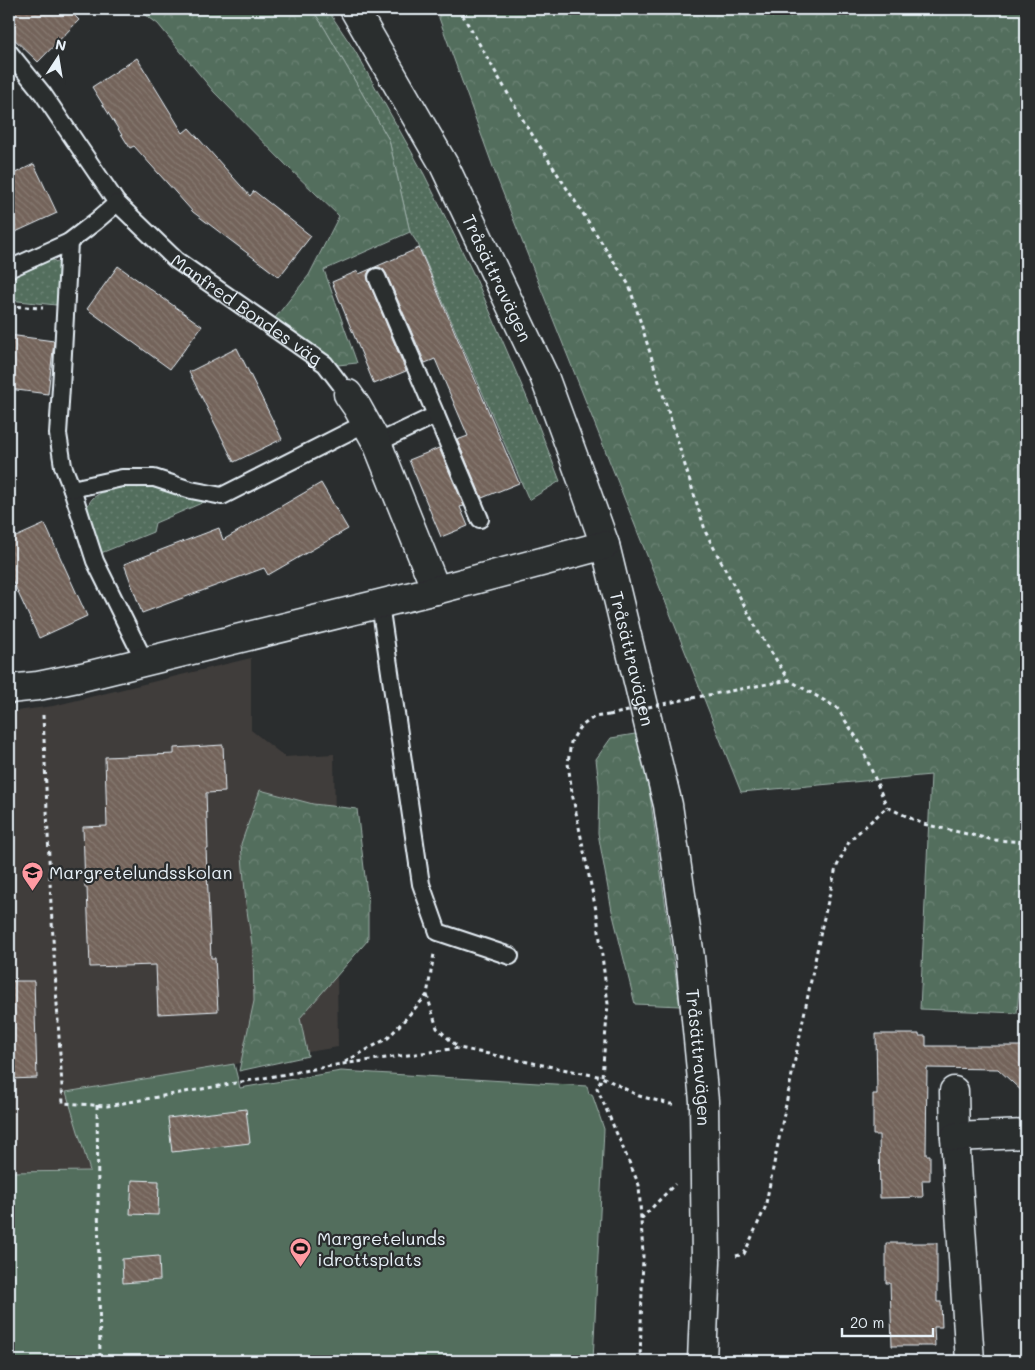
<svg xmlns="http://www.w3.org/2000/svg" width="1035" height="1370" font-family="Mali,sans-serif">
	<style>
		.built { fill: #403d3b }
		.grass { fill: url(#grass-dots); stroke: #9eb0aa }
		.forest { fill: url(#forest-crowns); stroke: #9eb0aa }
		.pitch { fill: #536e5d; stroke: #9eb0aa }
		.building { fill: url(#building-back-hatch); stroke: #e8f1f8 }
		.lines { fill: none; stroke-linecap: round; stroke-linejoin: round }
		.service-casing { stroke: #e8f1f8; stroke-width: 20 }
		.minor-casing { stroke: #e8f1f8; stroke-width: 31 }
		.path { stroke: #e8f1f8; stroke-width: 3; stroke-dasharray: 4 4; stroke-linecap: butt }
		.service { stroke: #2a2d2e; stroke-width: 16 }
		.minor { stroke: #2a2d2e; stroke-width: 28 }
		.path-bridge { stroke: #e8f1f8; stroke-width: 3; stroke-dasharray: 4 4; stroke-linecap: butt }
		.labels { text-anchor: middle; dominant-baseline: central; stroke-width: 4.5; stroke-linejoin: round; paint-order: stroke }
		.street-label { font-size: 18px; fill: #e8f1f8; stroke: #2a2d2e }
		.poi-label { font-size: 18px; fill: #e8f1f8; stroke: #2a2d2e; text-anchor: start }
	</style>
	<defs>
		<pattern id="grass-dots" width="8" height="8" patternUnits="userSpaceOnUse" patternTransform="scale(1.25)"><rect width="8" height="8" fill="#536e5d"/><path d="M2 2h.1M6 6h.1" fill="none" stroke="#6c8375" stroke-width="1.8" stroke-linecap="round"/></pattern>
		<pattern id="forest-crowns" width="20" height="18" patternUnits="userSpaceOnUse" patternTransform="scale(1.25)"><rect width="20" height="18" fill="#536e5d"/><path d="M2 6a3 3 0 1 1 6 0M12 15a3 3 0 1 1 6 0" fill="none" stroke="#6c8375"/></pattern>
		<pattern id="building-back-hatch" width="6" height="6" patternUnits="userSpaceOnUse" patternTransform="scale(1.25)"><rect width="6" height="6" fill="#73635a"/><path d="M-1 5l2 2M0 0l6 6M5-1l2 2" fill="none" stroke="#877a72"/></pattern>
	</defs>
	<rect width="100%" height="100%" fill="#2a2d2e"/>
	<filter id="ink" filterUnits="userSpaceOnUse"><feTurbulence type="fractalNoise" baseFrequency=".02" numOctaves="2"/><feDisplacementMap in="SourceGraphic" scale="10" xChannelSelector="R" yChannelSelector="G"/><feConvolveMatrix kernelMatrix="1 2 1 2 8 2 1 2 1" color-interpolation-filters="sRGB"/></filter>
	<g filter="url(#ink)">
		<path class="built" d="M 251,658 L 251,730 L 285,757 L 334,754 L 338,1047 L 67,1092 L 90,1171 L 9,1172 L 9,712 L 53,706 Z"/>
		<path class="grass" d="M 312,9 L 327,9 L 355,51 L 424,174 L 476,279 L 534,414 L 560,481 L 529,500 L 418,244 L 410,232 L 389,140 L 325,29 Z
			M 45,259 L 53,260 L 59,264 L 58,303 L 56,305 L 9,300 L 9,277 Z
			M 155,486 L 182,493 L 204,502 L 155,523 L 153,532 L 101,553 L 87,508 C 88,505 90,501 93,498 C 107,486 137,486 155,486 Z"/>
		<path class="forest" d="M 138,9 L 312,9 L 325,29 L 389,140 L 410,232 L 324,270 L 357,363 L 338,365 L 275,318 L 309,275 L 339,216 L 290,169 L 214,92 L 158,24 Z
			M 439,9 L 1026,9 L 1026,387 L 1020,389 L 1026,672 L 1026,910 L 1017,1013 L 920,1009 L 931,775 L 741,792 L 497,178 L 439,18 Z
			M 641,733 L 680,1006 L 635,1004 L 612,911 L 598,833 L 599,785 L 596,759 L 611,738 Z
			M 260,790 L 313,804 L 357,809 L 368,902 L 368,940 L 300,1018 L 308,1056 L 239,1071 L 254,1001 L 253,951 L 246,904 L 241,844 Z"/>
		<path class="pitch" d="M 234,1064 L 240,1088 L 341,1071 L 587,1086 L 589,1094 L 592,1094 L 604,1129 L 593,1361 L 9,1361 L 9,1172 L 90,1171 L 66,1092 Z"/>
		<path class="building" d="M 9,9 L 68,9 L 79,20 L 38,62 L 9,34 Z
			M 137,58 L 183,133 L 189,128 L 250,196 L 254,191 L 311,236 L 279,277 L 193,212 L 134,146 L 130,148 L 92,87 Z
			M 34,164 L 57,213 L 9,235 L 9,176 Z
			M 419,248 L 519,483 L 482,498 L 457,440 L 468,436 L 435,359 L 425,363 L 386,273 L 383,269 L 379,267 L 373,268 L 369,271 L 367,275 L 368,280 L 406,371 L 374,384 L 332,282 L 358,271 L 359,274 Z
			M 118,266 L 202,326 L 170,369 L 87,309 Z
			M 9,335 L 54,341 L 48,394 L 9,389 Z
			M 237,348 L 282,439 L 234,462 L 189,372 Z
			M 439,448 L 464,506 L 460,507 L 468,526 L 441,537 L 409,460 Z
			M 321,483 L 348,529 L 268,575 L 264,568 L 142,613 L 124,564 L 219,528 L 223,540 Z
			M 45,524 L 87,616 L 39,638 L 9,573 L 9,540 Z
			M 223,745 L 225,792 L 206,793 L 208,849 L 206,849 L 211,958 L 215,958 L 218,1011 L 158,1014 L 156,965 L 90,967 L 87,888 L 85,888 L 83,827 L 107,826 L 105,757 L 174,754 L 174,748 Z
			M 9,981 L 34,981 L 37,1078 L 9,1079 Z
			M 876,1034 L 919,1034 L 919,1036 L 926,1036 L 926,1046 L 1026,1046 L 1026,1095 L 998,1069 L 927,1068 L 926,1155 L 930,1155 L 930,1180 L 922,1180 L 923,1197 L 880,1198 L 879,1135 L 873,1135 L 873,1094 L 877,1094 Z
			M 246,1109 L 250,1143 L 172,1152 L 168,1118 Z
			M 132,1180 L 159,1181 L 158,1215 L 130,1214 Z
			M 886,1243 L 937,1243 L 937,1302 L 941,1302 L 942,1327 L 934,1327 L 935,1346 L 892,1346 L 890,1283 L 886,1283 Z
			M 159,1256 L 160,1280 L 123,1283 L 122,1259 Z"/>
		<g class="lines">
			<defs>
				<g id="service">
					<path id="s1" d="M 9,52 L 43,94 L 117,203 L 176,260 L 325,364 L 348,394"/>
					<path d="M 69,242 L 62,371 L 58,434 L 63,466 L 72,489 L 95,561 L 145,662"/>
					<path d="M 9,269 L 69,242 L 95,222 L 117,203"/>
					<path d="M 377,277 L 436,415 L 377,443"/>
					<path d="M 436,415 L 480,519"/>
					<path d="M 72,489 L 122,478 L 154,478 L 191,490 L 222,496 L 366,423"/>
					<path d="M 380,604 L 421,884 L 438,932 L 510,956"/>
				</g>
				<g id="minor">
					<path id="s2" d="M 354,9 L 444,165 L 544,376 L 582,480 L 605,545 L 668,805 L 690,957 L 704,1101 L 706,1262 L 702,1361"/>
					<path d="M 348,394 L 357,407 L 377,443 L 436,590"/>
					<path d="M 9,689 L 38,686 L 82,677 L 436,590 L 605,545"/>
					<path d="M 954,1091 L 955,1137 L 970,1361"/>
					<path d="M 955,1137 L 1026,1134"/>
				</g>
			</defs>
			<use href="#service" class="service-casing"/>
			<use href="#minor" class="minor-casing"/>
			<path class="path" d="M 457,9 L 462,14 L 526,125 L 629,285 L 706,533 L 759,633 L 789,680 L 837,708 L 860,743 L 887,807
				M 9,306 L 43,308
				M 692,698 L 789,680
				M 43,715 L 51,905 L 63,1103 L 107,1106 L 342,1064 L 459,1048 L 602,1077 L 639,1096 L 670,1104 L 675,1104
				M 609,715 L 594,717 L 579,728 L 571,742 L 568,763 L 572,793 L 597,915 L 608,1004 L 602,1077 L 597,1088 L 639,1185 L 643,1255 L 640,1361
				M 427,995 L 437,1028 L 459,1048
				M 345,1062 L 388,1038 L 427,995 L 434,954
				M 97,1105 L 100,1361
				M 641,1219 L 675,1184
				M 736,1256 L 744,1254 L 765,1208 L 822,926 L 836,868 L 850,840 L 887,807 L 923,824 L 994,840 L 1026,842"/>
			<use href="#service" class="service"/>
			<use href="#minor" class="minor"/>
			<path class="path-bridge" d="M 609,715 L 692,698"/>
		</g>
	</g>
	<defs>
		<symbol id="school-pin" viewBox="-11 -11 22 30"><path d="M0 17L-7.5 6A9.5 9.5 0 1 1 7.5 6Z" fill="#ff9aa2" stroke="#2a2d2e"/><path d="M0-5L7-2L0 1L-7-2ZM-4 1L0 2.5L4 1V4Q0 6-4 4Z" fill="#111"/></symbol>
		<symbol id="stadium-pin" viewBox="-11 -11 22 30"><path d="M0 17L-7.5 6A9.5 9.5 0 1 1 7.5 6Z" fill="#ff9aa2" stroke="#2a2d2e"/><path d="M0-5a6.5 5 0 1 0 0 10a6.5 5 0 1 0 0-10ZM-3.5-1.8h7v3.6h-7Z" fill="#111"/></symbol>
	</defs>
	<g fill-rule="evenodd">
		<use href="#school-pin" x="20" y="860" width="25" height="34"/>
		<use href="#stadium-pin" x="288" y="1236" width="25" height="34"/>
	</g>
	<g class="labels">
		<g class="street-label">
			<text stroke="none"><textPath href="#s2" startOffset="305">Tråsättravägen</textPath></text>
			<text stroke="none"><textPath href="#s1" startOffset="354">Manfred Bondes väg</textPath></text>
			<text stroke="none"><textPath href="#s2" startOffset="710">Tråsättravägen</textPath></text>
			<text stroke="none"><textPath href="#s2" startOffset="1115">Tråsättravägen</textPath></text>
		</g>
		<g class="poi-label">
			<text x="49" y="872">Margretelundsskolan</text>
			<text x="317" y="1238">Margretelunds<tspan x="317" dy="21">idrottsplats</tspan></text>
		</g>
	</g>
	<rect width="1035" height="1370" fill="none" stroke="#2a2d2e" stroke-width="30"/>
	<rect x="15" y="15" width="1005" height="1340" fill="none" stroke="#e8f1f8" stroke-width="2" filter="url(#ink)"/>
	<g transform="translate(58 58) rotate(12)" stroke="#2a2d2e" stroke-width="4" paint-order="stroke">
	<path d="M0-4L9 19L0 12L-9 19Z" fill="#e8f1f8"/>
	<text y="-8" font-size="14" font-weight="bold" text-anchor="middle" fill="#e8f1f8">N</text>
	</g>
	<path d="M842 1328v8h91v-8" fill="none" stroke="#e8f1f8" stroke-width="2.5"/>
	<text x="850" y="1328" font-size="15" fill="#e8f1f8" stroke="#2a2d2e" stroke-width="4" paint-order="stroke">20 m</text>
</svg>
